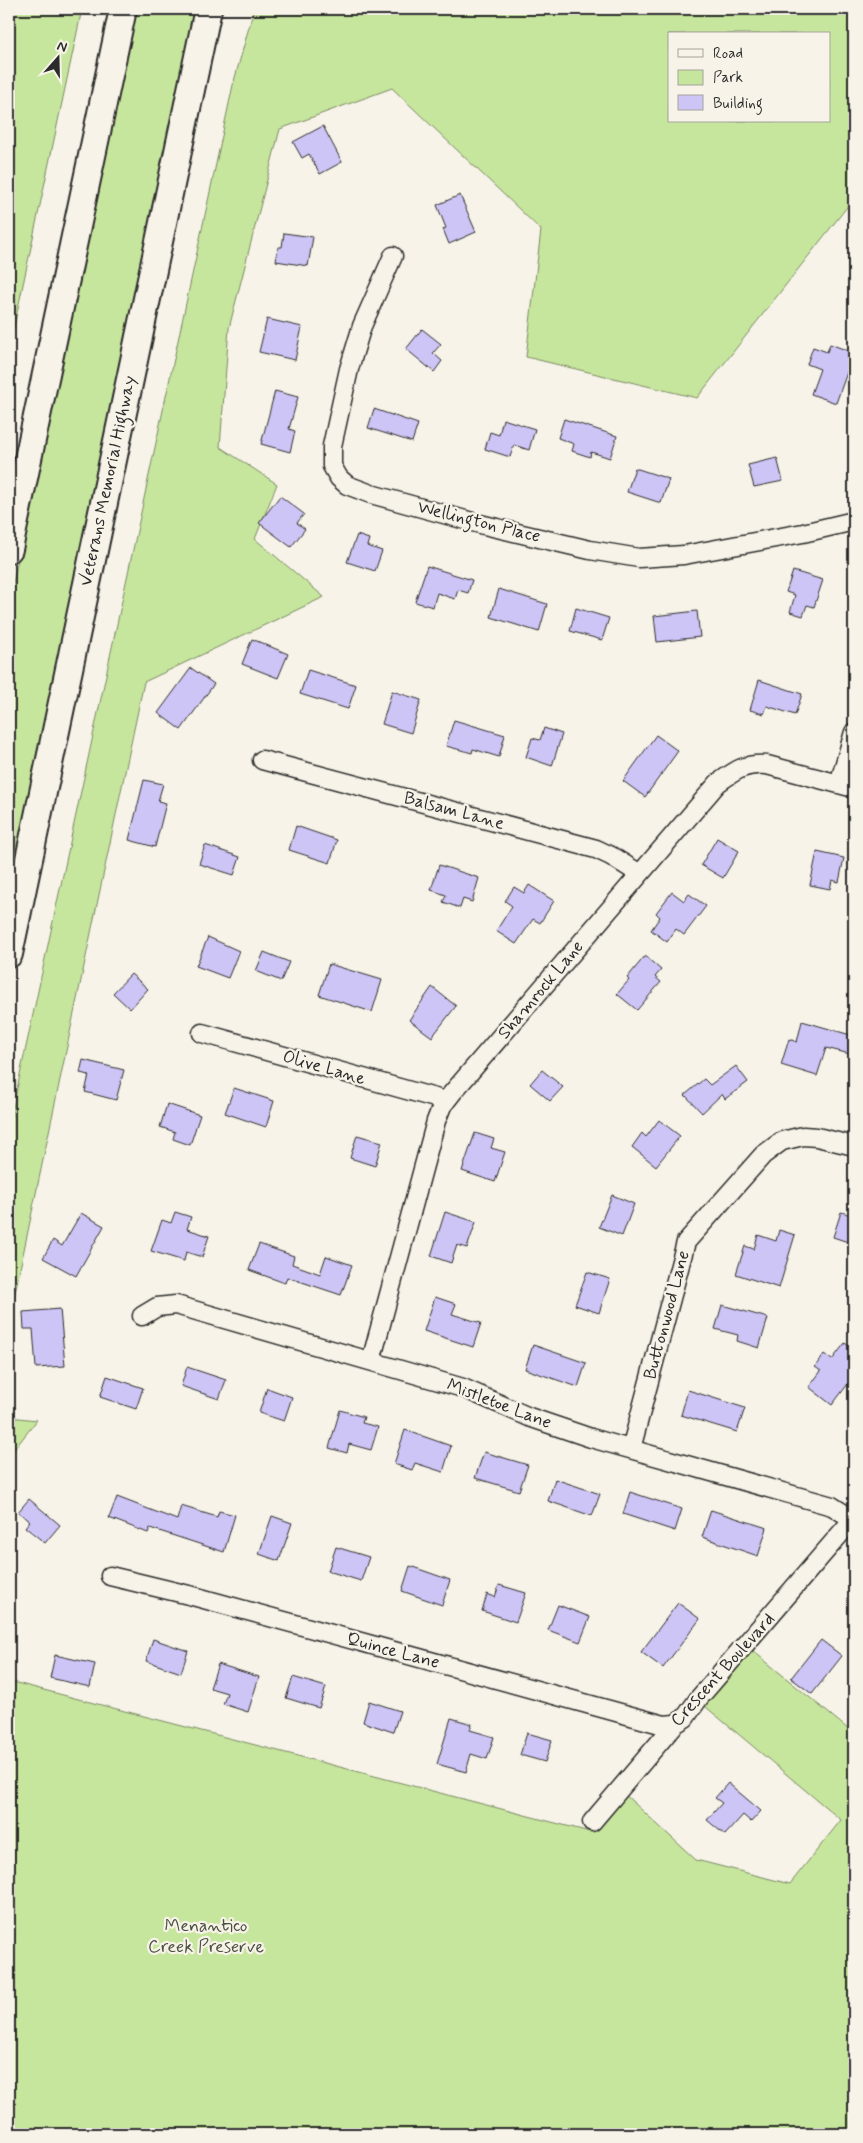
<svg xmlns="http://www.w3.org/2000/svg" width="863" height="2143" font-family="Mynerve,sans-serif">
	<style>
		.green { fill: #c7e69d; stroke: #798864; fill-rule: evenodd }
		.building { fill: #cec5f7; stroke: #2b2b2b }
		.lines { fill: none; stroke-linecap: round; stroke-linejoin: round }
		.minor-casing { stroke: #2b2b2b; stroke-width: 21 }
		.highway-casing { stroke: #2b2b2b; stroke-width: 30 }
		.minor { stroke: #f7f3e8; stroke-width: 18 }
		.highway { stroke: #f7f3e8; stroke-width: 26 }
		.labels { text-anchor: middle; dominant-baseline: central; stroke-width: 4.5; stroke-linejoin: round; paint-order: stroke }
		.street-label { font-size: 18px; fill: #2b2b2b; stroke: #f7f3e8 }
		.park-label { font-size: 18px; fill: #4a5042; stroke: #f7f3e8 }
	</style>
	<rect width="100%" height="100%" fill="#f7f3e8"/>
	<filter id="ink" filterUnits="userSpaceOnUse"><feTurbulence type="fractalNoise" baseFrequency=".02" numOctaves="2"/><feDisplacementMap in="SourceGraphic" scale="10" xChannelSelector="R" yChannelSelector="G"/><feConvolveMatrix kernelMatrix="1 2 1 2 8 2 1 2 1" color-interpolation-filters="sRGB"/></filter>
	<g filter="url(#ink)">
		<path class="green" d="M 9,9 L 82,9 L 9,350 Z
			M 135,9 L 198,9 L 9,902 L 9,602 Z
			M 254,9 L 854,9 L 854,198 L 697,398 L 526,357 L 541,230 L 392,88 L 280,129 L 229,328 L 220,447 L 277,484 L 255,539 L 324,597 L 144,682 L 9,1321 L 9,1126 L 233,85 ZM 669,34 L 829,34 L 829,121 L 669,121 Z
			M 9,1417 L 37,1420 L 9,1456 Z
			M 747,1646 L 854,1734 L 854,2134 L 9,2134 L 9,1681 L 590,1832 L 621,1791 L 696,1860 L 790,1884 L 841,1820 L 700,1702 Z"/>
		<path class="building" d="M 323,126 L 342,162 L 320,174 L 309,154 L 302,158 L 293,142 Z
			M 460,195 L 476,232 L 449,244 L 443,229 L 446,228 L 437,205 Z
			M 284,233 L 313,237 L 308,266 L 276,261 L 278,247 L 282,247 Z
			M 267,319 L 302,327 L 295,360 L 259,352 Z
			M 422,329 L 441,344 L 433,353 L 442,361 L 434,372 L 406,349 Z
			M 830,344 L 854,353 L 836,403 L 811,394 L 820,369 L 807,364 L 813,347 L 827,352 Z
			M 275,391 L 298,397 L 289,429 L 295,431 L 290,452 L 261,444 Z
			M 374,409 L 418,424 L 412,442 L 368,428 Z
			M 503,419 L 535,429 L 529,450 L 514,445 L 510,457 L 485,449 L 490,432 L 499,435 Z
			M 564,419 L 617,436 L 610,458 L 591,452 L 590,457 L 572,451 L 574,444 L 558,438 Z
			M 777,458 L 783,481 L 754,487 L 748,465 Z
			M 635,468 L 669,479 L 661,503 L 627,492 Z
			M 280,496 L 304,514 L 297,523 L 305,529 L 291,547 L 259,523 Z
			M 357,535 L 369,539 L 367,546 L 382,551 L 375,571 L 347,562 Z
			M 427,566 L 472,580 L 468,593 L 458,590 L 455,599 L 437,593 L 433,607 L 415,602 Z
			M 793,571 L 823,580 L 814,607 L 807,605 L 803,616 L 790,612 L 795,595 L 786,592 Z
			M 499,589 L 547,604 L 539,632 L 491,617 Z
			M 576,608 L 609,618 L 602,640 L 570,631 Z
			M 697,611 L 700,637 L 657,642 L 654,616 Z
			M 252,639 L 288,654 L 278,678 L 242,664 Z
			M 191,668 L 214,684 L 181,730 L 158,713 Z
			M 308,670 L 356,685 L 348,709 L 300,694 Z
			M 759,680 L 802,694 L 795,715 L 767,706 L 764,714 L 750,710 Z
			M 392,691 L 421,700 L 411,733 L 382,724 Z
			M 454,720 L 505,735 L 499,757 L 473,749 L 472,753 L 446,746 Z
			M 544,728 L 562,734 L 552,766 L 526,757 L 532,738 L 540,740 Z
			M 656,735 L 678,751 L 645,797 L 623,781 Z
			M 144,780 L 163,784 L 158,801 L 166,803 L 155,847 L 129,840 Z
			M 296,826 L 337,840 L 330,863 L 289,850 Z
			M 717,838 L 739,851 L 723,878 L 701,865 Z
			M 205,845 L 240,857 L 234,875 L 199,864 Z
			M 817,852 L 844,858 L 839,882 L 832,880 L 830,889 L 810,885 Z
			M 439,865 L 479,878 L 472,902 L 463,899 L 460,908 L 443,902 L 446,895 L 431,890 Z
			M 529,885 L 554,901 L 540,923 L 533,919 L 516,944 L 496,931 L 512,906 L 505,901 L 514,887 L 524,893 Z
			M 672,892 L 684,901 L 689,894 L 706,906 L 684,935 L 676,929 L 667,942 L 651,930 L 660,917 L 656,913 Z
			M 208,937 L 239,951 L 228,978 L 196,966 Z
			M 264,952 L 289,962 L 281,981 L 256,971 Z
			M 645,956 L 661,970 L 655,977 L 661,982 L 637,1010 L 617,994 L 629,980 L 627,978 Z
			M 329,964 L 382,980 L 372,1012 L 319,995 Z
			M 131,974 L 148,989 L 130,1009 L 113,993 Z
			M 432,987 L 456,1006 L 432,1037 L 409,1020 Z
			M 802,1021 L 854,1036 L 850,1054 L 826,1048 L 817,1076 L 781,1065 L 789,1039 L 797,1042 Z
			M 83,1060 L 124,1070 L 116,1100 L 85,1092 L 89,1075 L 80,1073 Z
			M 736,1066 L 748,1082 L 725,1099 L 722,1094 L 702,1113 L 685,1095 L 704,1079 L 710,1085 Z
			M 542,1070 L 563,1087 L 550,1101 L 530,1084 Z
			M 234,1088 L 274,1101 L 266,1127 L 225,1113 Z
			M 167,1104 L 200,1115 L 190,1145 L 173,1139 L 175,1132 L 160,1127 Z
			M 659,1120 L 680,1136 L 656,1166 L 632,1147 L 642,1133 L 646,1137 Z
			M 475,1133 L 494,1139 L 491,1148 L 505,1152 L 495,1182 L 462,1171 Z
			M 357,1135 L 382,1142 L 375,1166 L 350,1158 Z
			M 612,1195 L 634,1204 L 622,1236 L 599,1227 Z
			M 175,1212 L 191,1217 L 187,1229 L 209,1236 L 202,1257 L 186,1252 L 184,1261 L 151,1251 L 162,1220 L 171,1223 Z
			M 445,1212 L 476,1222 L 467,1248 L 457,1245 L 451,1263 L 431,1256 Z
			M 841,1212 L 854,1216 L 854,1244 L 833,1237 Z
			M 81,1213 L 104,1226 L 76,1276 L 43,1258 L 53,1240 L 62,1246 Z
			M 779,1230 L 795,1235 L 779,1288 L 736,1274 L 745,1246 L 754,1249 L 758,1235 L 776,1241 Z
			M 259,1244 L 294,1256 L 292,1264 L 320,1274 L 326,1256 L 352,1265 L 341,1295 L 287,1277 L 285,1283 L 249,1270 Z
			M 587,1272 L 610,1279 L 599,1313 L 575,1305 Z
			M 435,1297 L 456,1304 L 452,1314 L 481,1323 L 473,1347 L 424,1331 Z
			M 722,1305 L 768,1318 L 759,1348 L 737,1341 L 738,1335 L 715,1329 Z
			M 60,1309 L 65,1366 L 36,1368 L 33,1329 L 24,1329 L 23,1312 Z
			M 845,1343 L 854,1350 L 854,1376 L 832,1405 L 809,1387 L 821,1371 L 815,1367 L 824,1354 L 832,1360 Z
			M 533,1345 L 586,1363 L 578,1387 L 525,1369 Z
			M 187,1367 L 226,1380 L 219,1399 L 181,1386 Z
			M 107,1376 L 143,1388 L 136,1409 L 100,1397 Z
			M 267,1388 L 292,1397 L 284,1421 L 259,1413 Z
			M 688,1390 L 745,1408 L 737,1432 L 681,1415 Z
			M 340,1410 L 364,1417 L 362,1423 L 378,1427 L 371,1450 L 349,1444 L 347,1453 L 329,1448 Z
			M 405,1430 L 451,1446 L 443,1472 L 415,1463 L 412,1470 L 394,1464 Z
			M 484,1452 L 528,1465 L 519,1491 L 475,1478 Z
			M 555,1479 L 600,1494 L 592,1516 L 548,1501 Z
			M 630,1492 L 682,1509 L 675,1531 L 623,1514 Z
			M 117,1497 L 177,1520 L 181,1506 L 217,1517 L 219,1511 L 235,1515 L 224,1552 L 150,1528 L 148,1533 L 109,1518 Z
			M 29,1499 L 60,1525 L 45,1543 L 25,1527 L 30,1521 L 18,1512 Z
			M 711,1510 L 767,1528 L 758,1556 L 702,1537 Z
			M 272,1516 L 292,1523 L 279,1561 L 259,1554 Z
			M 336,1547 L 369,1557 L 361,1581 L 328,1571 Z
			M 410,1566 L 450,1580 L 442,1605 L 402,1591 Z
			M 499,1585 L 526,1593 L 516,1622 L 482,1611 L 487,1594 L 495,1597 Z
			M 678,1603 L 700,1619 L 663,1668 L 641,1652 Z
			M 558,1605 L 590,1617 L 580,1642 L 548,1630 Z
			M 153,1639 L 188,1651 L 181,1673 L 146,1661 Z
			M 821,1640 L 842,1656 L 812,1694 L 791,1678 Z
			M 55,1655 L 95,1664 L 90,1687 L 50,1678 Z
			M 218,1664 L 259,1677 L 248,1712 L 223,1704 L 227,1693 L 210,1688 Z
			M 293,1677 L 326,1687 L 319,1708 L 286,1698 Z
			M 369,1701 L 400,1711 L 393,1732 L 363,1722 Z
			M 451,1718 L 472,1724 L 470,1730 L 494,1737 L 487,1759 L 471,1754 L 466,1772 L 437,1764 Z
			M 527,1733 L 552,1740 L 545,1762 L 520,1755 Z
			M 728,1783 L 761,1811 L 751,1822 L 743,1815 L 725,1835 L 707,1820 L 722,1803 L 715,1798 Z"/>
		<g class="lines">
			<defs>
				<path id="minor" d="M 393,256 L 362,326 L 349,369 L 332,446 L 332,466 L 339,478 L 347,485 L 371,494 L 480,524 L 590,550 L 639,558 L 684,555 L 803,533 L 854,521
					M 262,760 L 596,849 L 611,856 L 640,874
					M 839,784 L 854,732
					M 202,1033 L 446,1101
					M 142,1316 L 157,1307 L 176,1305 L 463,1388 L 529,1417 L 591,1438 L 832,1506 L 854,1520
					M 371,1361 L 436,1121 L 442,1106 L 453,1092 L 718,783 C 736,770 745,763 767,765 L 854,788
					M 631,1449 L 686,1242 L 763,1155 L 782,1141 L 803,1136 L 817,1137 L 854,1146
					M 110,1576 L 193,1596 L 664,1725 L 675,1724
					M 592,1822 L 675,1724 L 685,1718 L 699,1698 L 854,1518"/>
				<path id="highway" d="M 9,549 L 123,9
					M 9,954 L 208,9"/>
			</defs>
			<use href="#minor" class="minor-casing"/>
			<use href="#highway" class="highway-casing"/>
			<use href="#minor" class="minor"/>
			<use href="#highway" class="highway"/>
		</g>
	</g>
	<g class="labels">
		<g class="street-label">
			<text transform="translate(108 481) rotate(-78)">Veterans Memorial Highway</text>
			<text transform="translate(479 522) rotate(14)">Wellington Place</text>
			<text transform="translate(454 811) rotate(15)">Balsam Lane</text>
			<text transform="translate(541 990) rotate(-50)">Shamrock Lane</text>
			<text transform="translate(324 1068) rotate(16)">Olive Lane</text>
			<text transform="translate(667 1315) rotate(-75)">Buttonwood Lane</text>
			<text transform="translate(499 1404) rotate(21)">Mistletoe Lane</text>
			<text transform="translate(393 1651) rotate(15)">Quince Lane</text>
			<text transform="translate(723 1670) rotate(-48)">Crescent Boulevard</text>
		</g>
		<g class="park-label">
			<text x="206" y="1926">Menantico<tspan x="206" dy="21">Creek Preserve</tspan></text>
		</g>
	</g>
	<rect width="863" height="2143" fill="none" stroke="#f7f3e8" stroke-width="30"/>
	<rect x="15" y="15" width="833" height="2113" fill="none" stroke="#2b2b2b" stroke-width="2" filter="url(#ink)"/>
	<rect x="668" y="32" width="162" height="90" fill="#f7f3e8" stroke="#a5a39c"/>
	<rect x="678" y="49" width="25" height="8" fill="#f7f3e8" stroke="#a5a39c"/>
	<text x="713" y="58" font-size="15" fill="#2b2b2b">Road</text>
	<rect x="678" y="70" width="25" height="15" fill="#c7e69d" stroke="#a5a39c"/>
	<text x="713" y="82" font-size="15" fill="#2b2b2b">Park</text>
	<rect x="678" y="95" width="25" height="15" fill="#cec5f7" stroke="#a5a39c"/>
	<text x="713" y="108" font-size="15" fill="#2b2b2b">Building</text>
	<g transform="translate(58 58) rotate(20)" stroke="#f7f3e8" stroke-width="4" paint-order="stroke">
	<path d="M0-4L9 19L0 12L-9 19Z" fill="#2b2b2b"/>
	<text y="-8" font-size="14" font-weight="bold" text-anchor="middle" fill="#2b2b2b">N</text>
	</g>
</svg>
